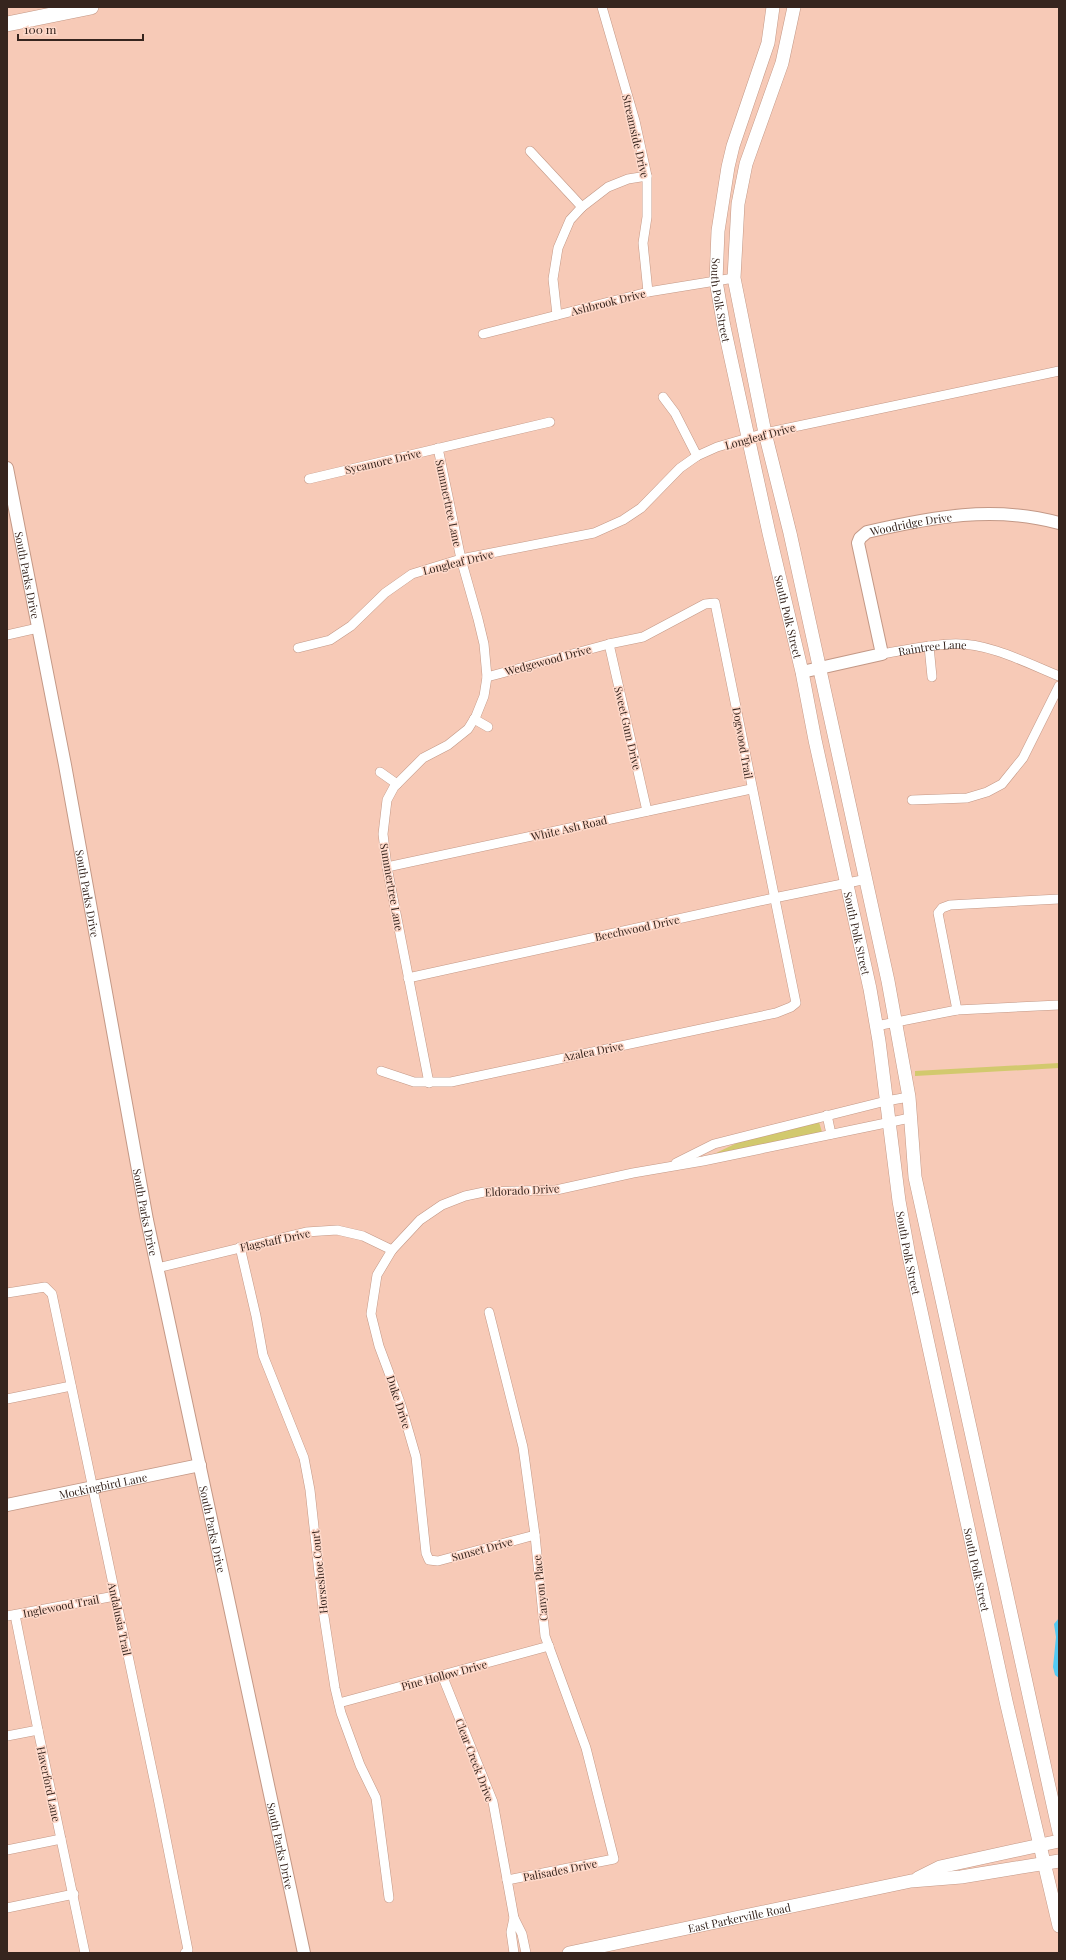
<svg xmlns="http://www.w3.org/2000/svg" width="1066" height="1960" font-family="'Playfair Display',serif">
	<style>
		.green { fill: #d2c96e }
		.water { fill: #55cbf3 }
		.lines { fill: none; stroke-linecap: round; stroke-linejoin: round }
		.minor-casing { stroke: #c39886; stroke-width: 10 }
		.tertiary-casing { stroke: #c39886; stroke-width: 14 }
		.secondary-casing { stroke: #c39886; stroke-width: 14 }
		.primary-casing { stroke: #c39886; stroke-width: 16 }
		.minor { stroke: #fff; stroke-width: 9 }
		.tertiary { stroke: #fff; stroke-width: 12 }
		.secondary { stroke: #fff; stroke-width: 13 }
		.primary { stroke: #fff; stroke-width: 15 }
		.labels { text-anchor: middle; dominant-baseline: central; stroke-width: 3; stroke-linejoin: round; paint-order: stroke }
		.street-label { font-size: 11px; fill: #36251e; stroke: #fed9ca }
	</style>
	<rect width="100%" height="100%" fill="#f7cab7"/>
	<path class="green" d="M 1059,1063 L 1059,1068 L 915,1076 L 915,1071 Z
		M 819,1122 L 822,1132 L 714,1154 L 743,1140 Z"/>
	<path class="water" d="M 1059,1618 L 1059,1678 L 1055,1675 L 1053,1667 L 1056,1637 L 1054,1624 Z"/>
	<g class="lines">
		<defs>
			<g id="minor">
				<path d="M 602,7 L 635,121 L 647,176 L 647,217 L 643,243 L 648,292"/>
				<path d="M 530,151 L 582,207"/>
				<path d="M 557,315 L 553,279 L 558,248 L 570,220 L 582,207 L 608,187 L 628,179 L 647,176"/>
				<path d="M 483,334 L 648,292 L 734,278"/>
				<path d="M 663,397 L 675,413 L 697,456"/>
				<path d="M 309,479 L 550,422"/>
				<path d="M 7,635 L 38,628"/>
				<path d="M 609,644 L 647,811"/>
				<path d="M 929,646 L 932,677"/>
				<path d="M 298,648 L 330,640 L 351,626 L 385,593 L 412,574 L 461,559 L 594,533 L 623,520 L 641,508 L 680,468 L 697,456 L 717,447 L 765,433 L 1059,371"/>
				<path id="s1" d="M 882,654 C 905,650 928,645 951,644 C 987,642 1027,663 1059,676"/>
				<path d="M 474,719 L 488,727"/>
				<path d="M 380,772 L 397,784"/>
				<path d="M 912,800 L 967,798 L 987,792 L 1002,784 L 1023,758 L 1059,686"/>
				<path d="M 387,867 L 751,789"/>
				<path d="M 408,978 L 774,898 L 867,879"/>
				<path d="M 957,1010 L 938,913 L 942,908 L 950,905 L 1059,899"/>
				<path d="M 876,1026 L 957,1010 L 1059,1005"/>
				<path d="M 381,1071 L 414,1082 L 451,1082 L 776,1013 L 791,1007 L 796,1003 L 715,603 L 705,604 L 643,637 L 609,644 L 487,677"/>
				<path d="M 429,1083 L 387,867 L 383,834 L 387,800 L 394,787 L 423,758 L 448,745 L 468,729 L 476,716 L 484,696 L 487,677 L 484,644 L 478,619 L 461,559 L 438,448"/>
				<path d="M 827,1115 L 831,1134"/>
				<path d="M 676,1163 L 714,1144 L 886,1101 L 909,1097"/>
				<path d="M 240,1247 L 256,1316 L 263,1355 L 304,1458 L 310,1490 L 323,1610 L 335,1688 L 341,1713 L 360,1765 L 376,1798 L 389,1898"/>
				<path d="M 157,1268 L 306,1232 L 337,1230 L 363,1236 L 392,1250"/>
				<path d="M 7,1293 L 45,1287 L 52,1294 L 158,1798 L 188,1950 L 185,1953"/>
				<path d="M 489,1312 L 523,1447 L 535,1535 L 545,1636 L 586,1748 L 614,1859 L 507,1880"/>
				<path d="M 7,1399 L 71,1386"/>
				<path d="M 535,1535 L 438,1561 L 429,1560 L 426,1553 L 416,1457 L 401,1405 L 379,1346 L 371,1314 L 377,1275 L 392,1250 L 420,1220 L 442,1205 L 465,1196 L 484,1192 L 556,1190 L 633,1173 L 703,1161 L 910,1118"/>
				<path d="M 15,1615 L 38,1730 L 85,1953"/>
				<path d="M 7,1616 L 115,1596"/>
				<path d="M 442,1675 L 493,1802 L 514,1918 L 522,1934 L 526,1953"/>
				<path d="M 339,1703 L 549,1646"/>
				<path d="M 7,1736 L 38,1730"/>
				<path d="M 7,1850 L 61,1839"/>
				<path d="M 7,1908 L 74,1894"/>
				<path d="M 514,1953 L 511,1932 L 514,1918"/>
			</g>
			<g id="tertiary">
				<path id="s2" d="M 7,468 L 65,765 L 147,1220 L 304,1953"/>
				<path id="s3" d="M 802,672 L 882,654 L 858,543 L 860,538 L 867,532 C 932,517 993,505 1059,523"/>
				<path id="s4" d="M 7,1505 L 200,1465"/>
			</g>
			<g id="secondary">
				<path id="s5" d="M 773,7 L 768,43 L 733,146 L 728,167 L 718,231 L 716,281 L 724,327 L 769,533 L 802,672 L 815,740 L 870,989 L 879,1041 L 899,1201 L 909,1256 L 1006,1701 L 1059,1926"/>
				<path d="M 794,7 L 782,63 L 746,164 L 738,204 L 734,278 L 765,433 L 790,533 L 888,981 L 909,1097 L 915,1177 L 1059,1832"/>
				<path d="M 918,1878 L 940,1867 L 1059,1841"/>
				<path id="s6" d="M 569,1953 L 911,1881 L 961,1877 L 1059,1861"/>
			</g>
			<path id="primary" d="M 7,24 L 91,7"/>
		</defs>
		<use href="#minor" class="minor-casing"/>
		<use href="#tertiary" class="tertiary-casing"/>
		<use href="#secondary" class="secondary-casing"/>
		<use href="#primary" class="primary-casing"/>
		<use href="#minor" class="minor"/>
		<use href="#tertiary" class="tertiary"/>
		<use href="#secondary" class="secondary"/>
		<use href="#primary" class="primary"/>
	</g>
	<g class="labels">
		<g class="street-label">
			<text transform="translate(636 136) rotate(77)">Streamside Drive</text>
			<text stroke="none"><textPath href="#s5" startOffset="301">South Polk Street</textPath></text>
			<text transform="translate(608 302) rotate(-14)">Ashbrook Drive</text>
			<text transform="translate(760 436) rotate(-15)">Longleaf Drive</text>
			<text transform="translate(383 461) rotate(-13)">Sycamore Drive</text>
			<text transform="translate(449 503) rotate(78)">Summertree Lane</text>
			<text stroke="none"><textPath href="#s3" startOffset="255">Woodridge Drive</textPath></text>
			<text transform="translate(458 562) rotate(-14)">Longleaf Drive</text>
			<text stroke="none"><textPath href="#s2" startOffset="109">South Parks Drive</textPath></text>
			<text stroke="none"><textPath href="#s5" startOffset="625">South Polk Street</textPath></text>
			<text stroke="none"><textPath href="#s1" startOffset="51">Raintree Lane</textPath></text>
			<text transform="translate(548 660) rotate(-15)">Wedgewood Drive</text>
			<text transform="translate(628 728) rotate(77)">Sweet Gum Drive</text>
			<text transform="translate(743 743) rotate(80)">Dogwood Trail</text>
			<text transform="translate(569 828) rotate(-13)">White Ash Road</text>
			<text transform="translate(392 887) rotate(80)">Summertree Lane</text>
			<text stroke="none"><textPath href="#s2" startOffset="433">South Parks Drive</textPath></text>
			<text transform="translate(637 928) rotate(-12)">Beechwood Drive</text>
			<text stroke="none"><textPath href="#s5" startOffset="949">South Polk Street</textPath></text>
			<text transform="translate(593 1051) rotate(-11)">Azalea Drive</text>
			<text transform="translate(522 1190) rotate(-3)">Eldorado Drive</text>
			<text stroke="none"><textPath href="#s2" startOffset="757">South Parks Drive</textPath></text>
			<text transform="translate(275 1240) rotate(-12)">Flagstaff Drive</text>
			<text stroke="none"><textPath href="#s5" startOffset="1273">South Polk Street</textPath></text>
			<text transform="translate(399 1402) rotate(72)">Duke Drive</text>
			<text stroke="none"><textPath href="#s4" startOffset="98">Mockingbird Lane</textPath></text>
			<text stroke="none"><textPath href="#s2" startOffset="1081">South Parks Drive</textPath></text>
			<text transform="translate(482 1549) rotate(-15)">Sunset Drive</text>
			<text stroke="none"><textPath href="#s5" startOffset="1597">South Polk Street</textPath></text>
			<text transform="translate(319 1572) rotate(-96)">Horseshoe Court</text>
			<text transform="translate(540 1588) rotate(-96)">Canyon Place</text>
			<text transform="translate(61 1606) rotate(-11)">Inglewood Trail</text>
			<text transform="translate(120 1619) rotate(78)">Andalusia Trail</text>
			<text transform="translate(444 1675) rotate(-15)">Pine Hollow Drive</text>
			<text transform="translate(475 1760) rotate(69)">Clear Creek Drive</text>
			<text transform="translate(49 1784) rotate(78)">Haverford Lane</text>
			<text stroke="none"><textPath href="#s2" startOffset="1405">South Parks Drive</textPath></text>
			<text transform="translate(560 1870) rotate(-11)">Palisades Drive</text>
			<text stroke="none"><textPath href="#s6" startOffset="174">East Parkerville Road</textPath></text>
		</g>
	</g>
	<rect width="1066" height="1960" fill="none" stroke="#36251e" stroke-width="16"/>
	<path d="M18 34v6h125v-6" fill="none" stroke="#36251e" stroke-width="2"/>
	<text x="24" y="34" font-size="12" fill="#36251e" stroke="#fed9ca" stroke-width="3" paint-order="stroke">100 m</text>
</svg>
